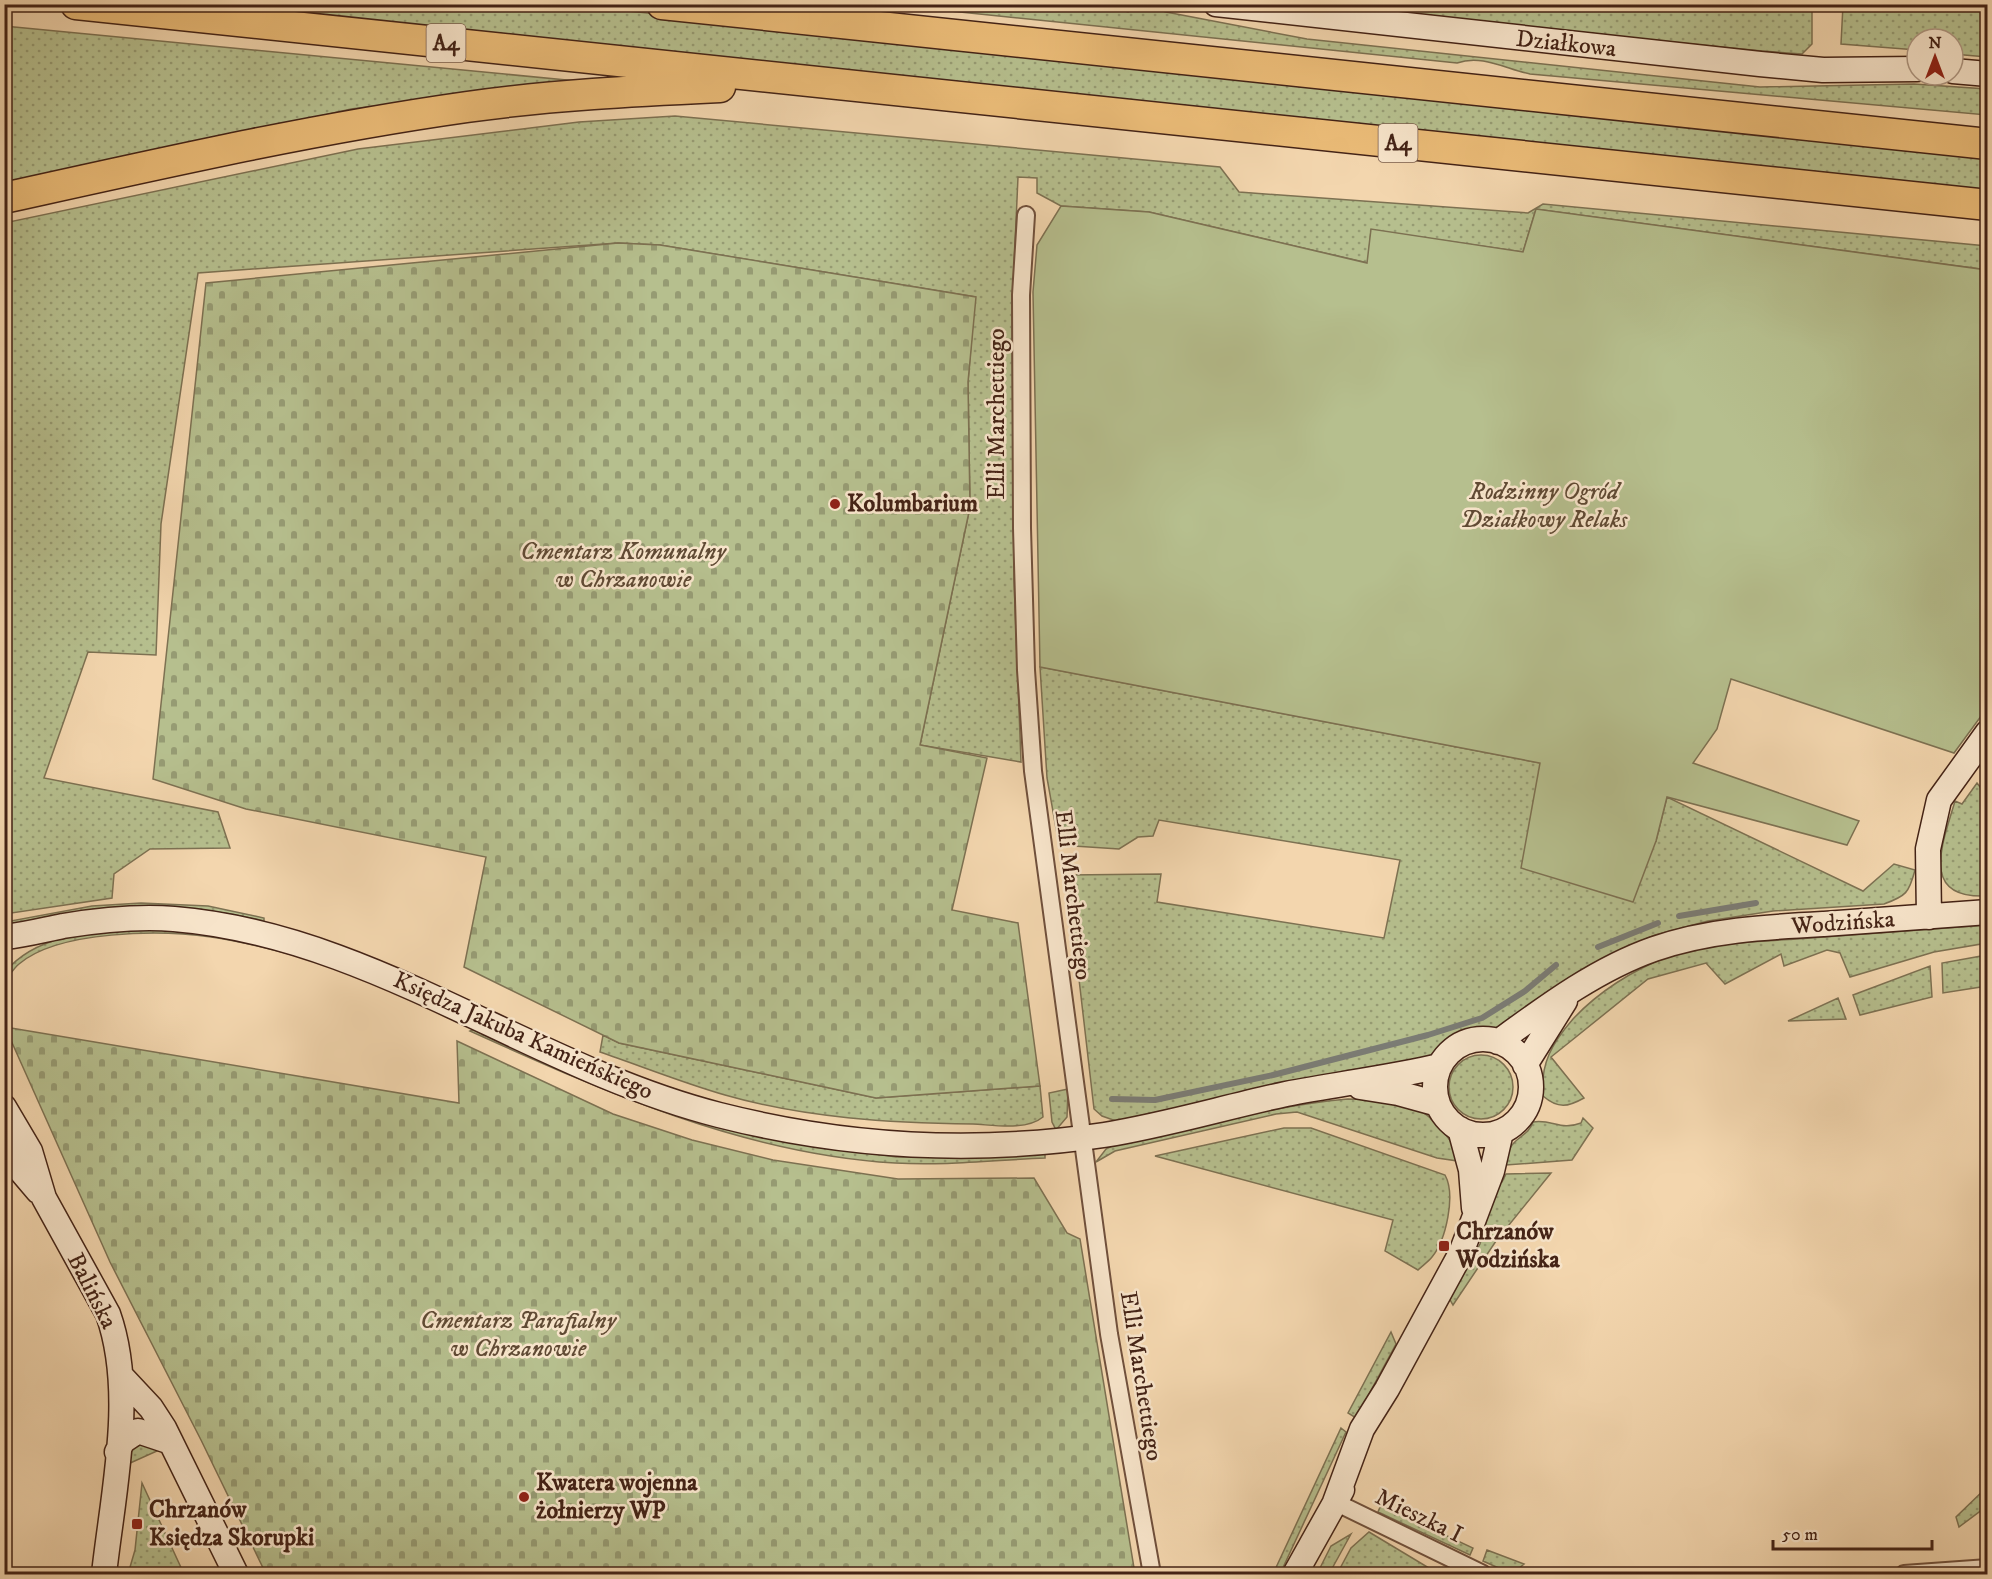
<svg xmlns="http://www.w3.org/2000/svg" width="1992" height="1579" font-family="'IM FELL DW Pica',serif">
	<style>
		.grass { fill: url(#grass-dots); stroke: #7d7152; stroke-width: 1.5 }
		.cemetery { fill: url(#cemetery-stones); stroke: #7d7152; stroke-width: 1.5 }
		.garden { fill: #b6bf8e; stroke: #7d7152; stroke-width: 1.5 }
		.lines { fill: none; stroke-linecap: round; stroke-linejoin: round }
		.stream { stroke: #7b7c75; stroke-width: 6 }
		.street-casing { stroke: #70503c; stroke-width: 20 }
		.secondary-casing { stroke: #442316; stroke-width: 27 }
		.highway-casing { stroke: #442316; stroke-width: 33 }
		.street { stroke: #f7e4ca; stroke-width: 16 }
		.secondary { stroke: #f7e4ca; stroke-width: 24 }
		.highway { stroke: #eabb77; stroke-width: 30 }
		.poi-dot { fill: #8f2418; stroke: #f7e4ca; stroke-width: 2 }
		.labels { text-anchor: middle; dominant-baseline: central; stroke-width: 5; stroke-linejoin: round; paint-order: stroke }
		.shield { fill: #f7e4ca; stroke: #7a5d4c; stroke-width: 1.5 }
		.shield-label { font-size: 22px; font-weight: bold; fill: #442316 }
		.street-label { font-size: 24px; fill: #442316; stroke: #f7e4ca }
		.park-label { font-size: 24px; font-style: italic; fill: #604a34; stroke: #f7e4ca }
		.poi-label { font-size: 24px; font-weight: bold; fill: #442316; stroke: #f7e4ca; text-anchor: start }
	</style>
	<defs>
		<pattern id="grass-dots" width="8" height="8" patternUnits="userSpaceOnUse" patternTransform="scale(1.5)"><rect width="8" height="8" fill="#b6bf8e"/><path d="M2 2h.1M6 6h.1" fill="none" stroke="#969b73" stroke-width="1.8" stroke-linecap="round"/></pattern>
		<pattern id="cemetery-stones" width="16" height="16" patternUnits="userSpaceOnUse" patternTransform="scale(1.5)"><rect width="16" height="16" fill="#b6bf8e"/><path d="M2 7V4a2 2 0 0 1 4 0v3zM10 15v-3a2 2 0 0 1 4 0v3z" fill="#969b73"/></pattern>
	</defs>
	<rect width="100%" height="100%" fill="#f3d6ae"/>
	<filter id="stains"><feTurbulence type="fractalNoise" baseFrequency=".00333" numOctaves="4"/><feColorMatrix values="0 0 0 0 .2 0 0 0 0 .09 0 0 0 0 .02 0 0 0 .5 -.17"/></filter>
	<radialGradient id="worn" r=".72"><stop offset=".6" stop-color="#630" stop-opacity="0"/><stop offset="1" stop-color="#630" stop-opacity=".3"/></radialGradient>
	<path class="grass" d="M 206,5 L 571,5 L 1987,154 L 1987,194 L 901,76 Z
		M 1108,5 L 1128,12 L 1141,5 L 1166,12 L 1307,39 L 1760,87 L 1914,84 L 1987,89 L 1987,115 L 1530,74 C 1506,69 1482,54 1457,63 L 892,5 Z
		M 1301,5 L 1812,5 L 1812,44 L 1802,54 L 1762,51 Z
		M 1843,5 L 1987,5 L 1987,57 L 1953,54 L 1953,39 L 1917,39 L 1917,50 L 1841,44 Z
		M 4,26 L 577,81 L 351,109 L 5,188 Z
		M 675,116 L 1220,167 L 1239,192 L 1528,213 L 1543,204 L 1987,246 L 1988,270 L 1536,209 L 1523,252 L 1371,230 L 1368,263 L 1149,212 L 1061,206 L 1037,193 L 1037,178 L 1018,177 L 1012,312 L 1014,580 L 1021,762 L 920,745 L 970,507 L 968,382 L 975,297 L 660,245 L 618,243 L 198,273 L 161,524 L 156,655 L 88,652 L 44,778 L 218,812 L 230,848 L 150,849 L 114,874 L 112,898 L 5,914 L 4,223 L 358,149 L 579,122 Z
		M 1040,667 L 1540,763 L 1656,841 L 1667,797 L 1863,891 L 1894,864 L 1915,870 C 1909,893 1906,896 1884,904 L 1773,911 L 1708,921 L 1655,935 L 1614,953 L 1581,971 L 1505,1027 L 1462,1033 L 1419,1063 L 1348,1070 L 1116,1121 L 1102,1116 L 1094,1109 L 1067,875 L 1161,874 L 1157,902 L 1384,938 L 1400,860 L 1159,820 L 1153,836 L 1138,837 L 1119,849 L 1059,845 L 1047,778 Z
		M 1977,783 L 1987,796 L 1987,896 C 1918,899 1943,843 1955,801 L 1962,804 Z
		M 141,903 L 208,906 L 264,918 L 264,921 C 167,897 100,907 5,926 L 5,922 L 92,906 Z
		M 1987,925 L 1987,943 L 1934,952 L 1850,977 L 1840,953 L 1827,950 L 1784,966 L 1781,954 L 1725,984 L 1706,963 L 1648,979 L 1551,1057 L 1584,1098 C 1568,1107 1558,1109 1543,1096 C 1540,1064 1552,1043 1573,1019 C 1598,992 1633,970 1667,957 C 1708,942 1755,942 1797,939 C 1861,934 1924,930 1987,925 Z
		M 152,928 L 210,931 L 318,962 C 283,952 247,942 211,937 C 161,930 59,930 19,964 C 14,968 9,976 5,981 L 5,972 C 40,930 102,932 152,928 Z
		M 1987,955 L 1987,986 L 1943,993 L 1942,963 Z
		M 1930,966 L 1932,997 L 1860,1015 L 1853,995 Z
		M 1838,998 L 1846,1019 L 1788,1021 Z
		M 476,1028 L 768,1137 L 896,1157 L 966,1157 L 1045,1152 L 1045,1158 C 996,1160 944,1166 895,1163 C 744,1154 605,1092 470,1031 Z
		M 603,1035 L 619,1043 L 876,1098 L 1040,1086 L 1043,1117 C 1026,1131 994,1125 973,1124 C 890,1123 805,1118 725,1095 C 683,1083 641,1066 600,1052 Z
		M1449 1087a32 32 0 1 1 64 0a32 32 0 1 1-64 0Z
		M 1068,1089 L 1067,1117 L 1056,1130 L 1052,1122 L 1049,1093 Z
		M 1348,1099 C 1386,1100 1415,1097 1441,1129 C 1450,1140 1456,1147 1458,1161 L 1437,1158 L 1297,1112 L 1276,1114 L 1115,1151 L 1096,1162 L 1106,1149 L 1114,1145 C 1192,1128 1269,1106 1348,1099 Z
		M 1583,1118 L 1593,1128 L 1572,1160 L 1506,1165 C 1507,1136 1527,1140 1533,1122 C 1553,1119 1560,1131 1581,1123 Z
		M 1284,1128 L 1311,1128 L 1445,1175 C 1456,1195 1446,1240 1432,1257 C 1428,1262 1422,1266 1418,1270 L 1385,1251 L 1393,1220 L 1155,1156 Z
		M 1551,1173 L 1496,1241 L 1453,1305 L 1449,1298 L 1480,1244 L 1497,1182 L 1502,1182 L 1506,1174 Z
		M 1391,1332 L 1396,1344 L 1356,1418 L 1348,1413 Z
		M 1341,1428 L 1346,1432 L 1280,1574 L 1273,1574 Z
		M 143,1443 L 151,1444 L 157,1451 L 128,1464 C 129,1452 132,1447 143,1443 Z
		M 142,1483 L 184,1574 L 128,1574 L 135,1550 Z
		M 1987,1487 L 1987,1506 L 1959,1527 L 1956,1517 Z
		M 1381,1505 L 1473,1548 L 1470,1555 L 1378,1512 Z
		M 1369,1532 L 1439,1574 L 1337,1574 L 1351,1548 Z
		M 1351,1534 L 1329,1574 L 1317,1574 L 1331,1546 Z
		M 1487,1550 L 1524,1564 L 1512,1574 L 1483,1561 Z"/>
	<path class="cemetery" d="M 618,243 L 660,245 L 976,297 L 968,382 L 970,507 L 920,745 L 987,758 L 952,910 L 1018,923 L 1040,1086 L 876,1098 L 619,1043 L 464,967 L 486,857 L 246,809 L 153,779 L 206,283 Z
		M 5,1027 L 459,1103 L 457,1041 L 613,1114 L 692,1140 L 773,1160 L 898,1179 L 1034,1178 L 1067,1233 L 1080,1239 L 1135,1574 L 266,1574 L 201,1440 L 110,1262 Z"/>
	<path class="garden" d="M 1061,206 L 1149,212 L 1367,263 L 1371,229 L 1523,252 L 1536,209 L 1987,270 L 1987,708 L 1954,753 L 1731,679 L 1717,729 L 1693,763 L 1859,821 L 1847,845 L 1667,797 L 1656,841 L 1633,902 L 1521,868 L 1540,763 L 1040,667 L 1033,292 L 1037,245 Z"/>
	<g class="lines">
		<path class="stream" d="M 1679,916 L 1756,903
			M 1598,947 L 1658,923
			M 1112,1099 L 1155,1100 L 1273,1075 L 1428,1035 L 1482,1018 L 1525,991 L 1556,965"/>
		<defs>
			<path id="street" d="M 1026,215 L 1021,295 L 1022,528 L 1026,670 L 1033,771 L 1109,1334 L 1152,1574
				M 1335,1502 L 1483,1574
				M 1904,1574 L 1988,1568"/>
			<path id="secondary" d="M 1216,4 L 1760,64 L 1823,70 L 1917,69
				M 1953,71 L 1988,74
				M 1929,917 L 1928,849 L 1939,800 L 1988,732
				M 4,937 C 25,935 43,930 63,926 C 100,920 137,916 174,919 C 371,935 531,1067 719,1115 C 845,1147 976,1154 1104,1135 C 1166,1125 1225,1107 1286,1094 C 1337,1084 1389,1078 1440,1066
				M1435 1087a48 48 0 1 1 96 0a48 48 0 1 1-96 0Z
				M 1498,1042 C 1546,1007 1597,969 1654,949 C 1708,930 1767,927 1824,924 C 1879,920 1933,916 1988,912
				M 1525,1065 L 1565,1001
				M 1360,1087 L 1398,1093 L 1438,1104
				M 4,1107 L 30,1151 L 44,1198 L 108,1314 C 136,1393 113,1492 104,1574
				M 1460,1129 L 1471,1170 L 1474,1208
				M 4,1151 L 38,1191
				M 122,1377 L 151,1408 L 164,1428 L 236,1574
				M 117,1452 L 123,1441 L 138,1431 L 171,1442
				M 1335,1502 L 1362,1429 L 1387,1389 L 1461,1253 L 1492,1171 L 1501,1132
				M 1295,1574 L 1342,1490"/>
			<path id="highway" d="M 76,4 L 1988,205
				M 662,4 L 1988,144
				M 4,198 C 158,164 311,129 467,107 C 551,95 635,91 720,87"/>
		</defs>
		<use href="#street" class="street-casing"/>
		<use href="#secondary" class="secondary-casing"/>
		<use href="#highway" class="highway-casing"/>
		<use href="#street" class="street"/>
		<use href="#secondary" class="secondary"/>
		<use href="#highway" class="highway"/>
	</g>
	<g class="poi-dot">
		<circle cx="835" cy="504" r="6"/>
		<rect x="1438" y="1240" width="12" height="12" rx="3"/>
		<circle cx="524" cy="1497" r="6"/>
		<rect x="131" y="1518" width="12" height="12" rx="3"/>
	</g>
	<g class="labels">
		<g class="shield">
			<rect x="426.5" y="24" width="39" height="38" rx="4.5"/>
			<rect x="1378.5" y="124" width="39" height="38" rx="4.5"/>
		</g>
		<g class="shield-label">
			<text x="446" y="43">A4</text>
			<text x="1398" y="143">A4</text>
		</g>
		<g class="street-label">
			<text transform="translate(1566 44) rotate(6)">Działkowa</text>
			<text transform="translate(997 414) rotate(-90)">Elli Marchettiego</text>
			<text transform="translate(1073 895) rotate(83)">Elli Marchettiego</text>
			<text transform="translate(1843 923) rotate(-4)">Wodzińska</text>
			<text transform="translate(523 1036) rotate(24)">Księdza Jakuba Kamieńskiego</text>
			<text transform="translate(92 1291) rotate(63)">Balińska</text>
			<text transform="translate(1141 1376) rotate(81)">Elli Marchettiego</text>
			<text transform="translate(1419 1516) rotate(26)">Mieszka I</text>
		</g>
		<g class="park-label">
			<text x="1544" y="492">Rodzinny Ogród<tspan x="1544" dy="28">Działkowy Relaks</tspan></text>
			<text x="623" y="552">Cmentarz Komunalny<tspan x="623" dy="28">w Chrzanowie</tspan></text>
			<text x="518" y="1321">Cmentarz Parafialny<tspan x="518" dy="28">w Chrzanowie</tspan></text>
		</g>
		<g class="poi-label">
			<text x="847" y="504">Kolumbarium</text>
			<text x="1456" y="1232">Chrzanów<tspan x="1456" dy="28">Wodzińska</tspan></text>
			<text x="536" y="1483">Kwatera wojenna<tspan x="536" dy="28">żołnierzy WP</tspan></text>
			<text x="149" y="1510">Chrzanów<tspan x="149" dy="28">Księdza Skorupki</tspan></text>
		</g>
	</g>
	<rect width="1992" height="1579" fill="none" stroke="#f3d6ae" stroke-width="24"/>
	<rect x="6" y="6" width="1980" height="1567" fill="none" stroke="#442316" stroke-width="3"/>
	<rect x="12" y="12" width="1968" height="1555" fill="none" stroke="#442316" stroke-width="1.5"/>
	<g transform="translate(1935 57)"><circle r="28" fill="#f7e4ca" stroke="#af9782" stroke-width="1.5"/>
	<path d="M0-4.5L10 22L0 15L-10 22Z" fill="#8f2418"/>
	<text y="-9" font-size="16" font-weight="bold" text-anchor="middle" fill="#442316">N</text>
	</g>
	<path d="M1773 1540v9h159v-9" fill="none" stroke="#442316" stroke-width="3"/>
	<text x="1782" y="1540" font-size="18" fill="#442316" stroke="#f7e4ca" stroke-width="4.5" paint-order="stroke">50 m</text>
	<rect width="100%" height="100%" filter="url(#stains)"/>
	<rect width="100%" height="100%" fill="url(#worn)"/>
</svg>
